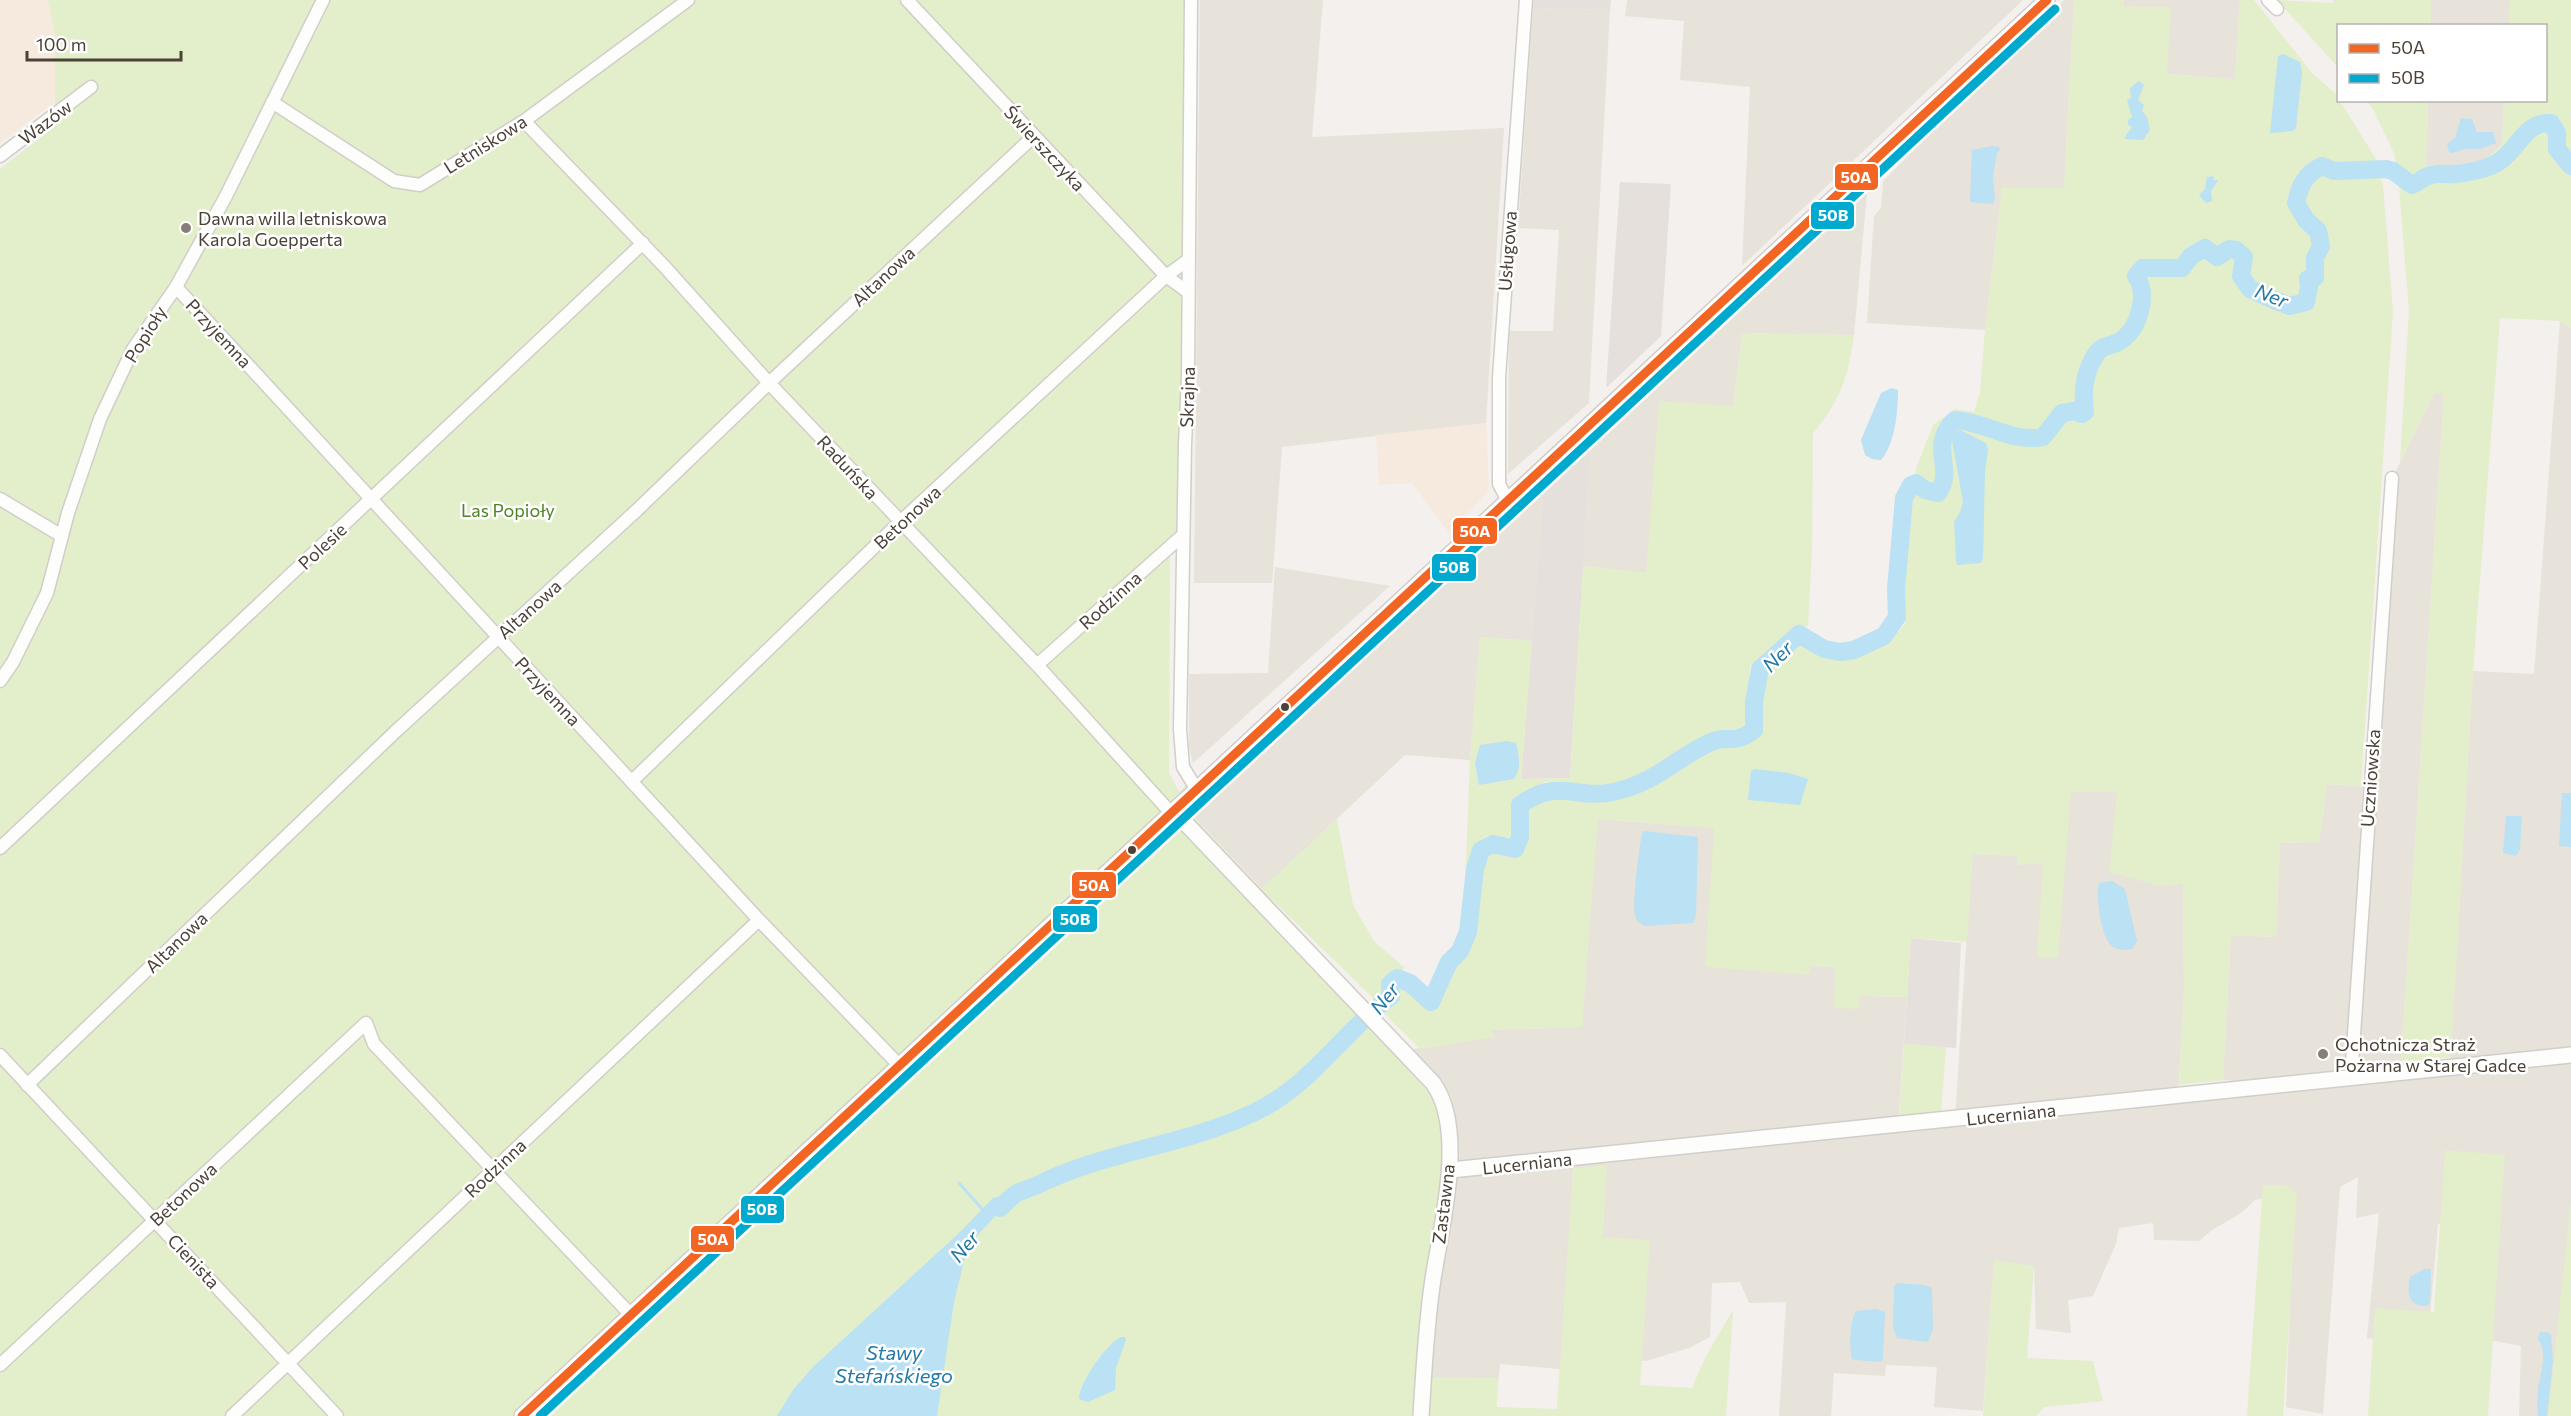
<svg xmlns="http://www.w3.org/2000/svg" width="2571" height="1416" font-family="Commissioner,sans-serif">
	<style>
		.residential { fill: #e7e2da }
		.commercial { fill: #f6eadf }
		.industrial { fill: #e6e0dc }
		.green { fill: #e3eecb }
		.water { fill: #bae1f4 }
		.lines { fill: none; stroke-linecap: round; stroke-linejoin: round }
		.stream { stroke: #bae1f4; stroke-width: 3 }
		.river { stroke: #bae1f4; stroke-width: 18 }
		.minor-casing { stroke: #d1ceca; stroke-width: 15 }
		.tertiary-casing { stroke: #d1ceca; stroke-width: 18 }
		.minor { stroke: #fdfdfc; stroke-width: 12 }
		.tertiary { stroke: #fdfdfc; stroke-width: 15 }
		.bus-1-casing { stroke: #fff; stroke-width: 14 }
		.bus-2-casing { stroke: #fff; stroke-width: 14 }
		.bus-1 { stroke: #f26522; stroke-width: 9 }
		.bus-2 { stroke: #00a9ce; stroke-width: 9 }
		.poi-dot { fill: #867e77; stroke: #fff; stroke-width: 2 }
		.bus-dot { fill: #4b4137; stroke: #fff; stroke-width: 2 }
		.labels { text-anchor: middle; dominant-baseline: central; stroke-width: 5; stroke-linejoin: round; paint-order: stroke }
		.street-label { font-size: 18px; fill: #4b4137; stroke: #fff }
		.poi-label { font-size: 18px; fill: #4b4137; stroke: #fff; text-anchor: start }
		.park-label { font-size: 18px; fill: #4f8324; stroke: #fff }
		.water-label { font-size: 20px; font-style: italic; fill: #2279a7; stroke: #fff }
		.line-badge { stroke: #fff; stroke-width: 2 }
		.badge-label { font-size: 16px; text-anchor: middle; font-weight: bold; fill: #fff }
	</style>
	<rect width="100%" height="100%" fill="#f3f0ed"/>
	<path class="residential" d="M 1200,0 L 1323,0 L 1312,137 L 1504,128 L 1486,423 L 1282,447 L 1272,583 L 1194,583 Z
		M 1627,0 L 2023,0 L 1742,266 L 1750,87 L 1680,80 L 1684,21 L 1625,16 Z
		M 2064,0 L 2074,0 L 2064,189 L 2002,188 L 1985,330 L 1867,323 L 1874,216 L 1881,208 L 1883,181 Z
		M 2124,0 L 2240,0 L 2235,79 L 2167,74 L 2124,6 Z
		M 2431,0 L 2510,0 L 2509,25 L 2431,26 Z
		M 1533,8 L 1610,10 L 1589,403 L 1508,474 L 1509,331 L 1553,331 L 1559,230 L 1518,228 Z
		M 2428,101 L 2504,101 L 2502,144 L 2484,161 L 2455,167 L 2426,165 Z
		M 1868,182 L 1854,335 L 1742,333 L 1733,406 L 1646,573 L 1583,566 L 1591,440 Z
		M 2560,321 L 2571,328 L 2571,1205 L 2551,1416 L 2519,1416 L 2521,1346 L 2458,1334 L 2463,1226 L 2438,1224 L 2430,1315 L 2403,1343 L 2367,1338 L 2379,1213 L 2356,1218 L 2358,1177 L 2340,1187 L 2323,1414 L 2286,1407 L 2294,1194 L 2255,1200 L 2241,1213 L 2212,1230 L 2199,1241 L 2154,1240 L 2153,1223 L 2119,1228 L 2116,1244 L 2093,1296 L 2068,1300 L 2071,1333 L 2036,1329 L 2034,1266 L 1994,1261 L 1983,1411 L 1934,1407 L 1937,1367 L 1886,1365 L 1885,1376 L 1834,1373 L 1831,1416 L 1779,1416 L 1786,1302 L 1749,1303 L 1740,1282 L 1712,1283 L 1710,1337 L 1689,1348 L 1646,1361 L 1562,1351 L 1560,1369 L 1500,1364 L 1498,1383 L 1051,1416 L 1388,1053 L 1495,1036 L 1490,1030 L 1582,1027 L 1597,819 L 1714,828 L 1809,975 L 1810,966 L 1835,967 L 1835,1008 L 1860,996 L 1907,997 L 1898,1124 L 1955,1119 L 1972,854 L 2017,856 L 2018,865 L 2044,862 L 2037,957 L 2071,791 L 2117,792 L 2160,886 L 2183,883 L 2184,991 L 2178,1096 L 2244,1081 L 2223,1080 L 2231,935 L 2276,937 L 2280,843 L 2319,842 L 2327,784 L 2369,787 L 2392,479 L 2434,393 L 2444,393 L 2401,1062 L 2394,1074 L 2450,1068 L 2473,671 L 2534,674 Z
		M 1544,485 L 1532,641 L 1480,637 L 1470,760 L 1405,755 L 1262,889 L 1193,816 L 1193,813 L 1489,533 Z
		M 1275,567 L 1390,586 L 1193,763 L 1189,748 L 1189,674 L 1268,673 Z"/>
	<path class="commercial" d="M 0,0 L 66,0 L 87,78 L 0,143 Z
		M 1486,423 L 1489,491 L 1449,533 L 1412,483 L 1379,485 L 1376,435 Z"/>
	<path class="industrial" d="M 1534,0 L 1611,0 L 1610,10 L 1533,8 Z
		M 1620,182 L 1671,184 L 1661,336 L 1606,388 Z
		M 1591,440 L 1570,778 L 1521,779 L 1544,485 Z
		M 1911,938 L 1961,943 L 1956,1048 L 1904,1044 Z"/>
	<path class="green" d="M 48,0 L 1184,0 L 1184,381 L 1179,530 L 1170,553 L 1169,773 L 1179,792 L 1187,785 L 1187,789 L 1182,797 L 1188,809 L 1192,802 L 1195,804 L 1209,793 L 1189,812 L 1261,889 L 1337,819 L 1353,905 L 1374,941 L 1405,968 L 1384,980 L 1383,993 L 1374,999 L 1264,892 L 1442,1082 L 1452,1095 L 1459,1160 L 1438,1269 L 1432,1377 L 1498,1378 L 1497,1407 L 1557,1409 L 1573,1168 L 1607,1165 L 1603,1237 L 1650,1240 L 1640,1385 L 1692,1388 L 1705,1358 L 1733,1310 L 1726,1416 L 0,1416 L 0,169 L 55,126 L 55,34 Z
		M 2074,0 L 2124,0 L 2124,6 L 2171,7 L 2167,74 L 2235,79 L 2240,0 L 2254,0 L 2313,74 L 2335,93 L 2376,159 L 2383,186 L 2393,311 L 2361,786 L 2327,784 L 2319,842 L 2280,843 L 2276,937 L 2231,935 L 2223,1080 L 2179,1085 L 2184,991 L 2183,884 L 2160,886 L 2109,872 L 2117,792 L 2071,792 L 2058,958 L 2037,957 L 2043,862 L 2018,865 L 2017,856 L 1973,854 L 1967,942 L 1911,938 L 1907,997 L 1860,996 L 1859,1009 L 1834,1008 L 1835,967 L 1810,966 L 1809,975 L 1705,967 L 1714,828 L 1598,819 L 1582,1027 L 1491,1030 L 1495,1037 L 1420,1049 L 1383,1012 L 1396,1002 L 1396,988 L 1403,987 L 1426,1008 L 1435,1008 L 1454,966 L 1466,956 L 1479,915 L 1483,868 L 1487,854 L 1496,851 L 1518,855 L 1525,838 L 1526,812 L 1544,798 L 1612,798 L 1649,789 L 1715,747 L 1736,746 L 1759,735 L 1760,704 L 1766,674 L 1799,643 C 1841,664 1874,662 1905,624 L 1903,585 L 1908,509 L 1917,466 L 1933,425 L 1955,409 L 1974,412 L 1980,393 L 1985,330 L 2002,188 L 2064,188 Z
		M 2277,0 L 2333,3 L 2333,0 L 2431,0 L 2431,25 L 2338,26 L 2338,67 Z
		M 2510,0 L 2571,0 L 2571,328 L 2560,321 L 2500,318 L 2473,671 L 2451,1057 L 2401,1062 L 2444,393 L 2434,393 L 2400,462 L 2409,311 L 2399,186 L 2394,153 L 2373,109 L 2366,101 L 2428,101 L 2426,165 L 2455,167 L 2484,161 L 2502,144 L 2504,101 L 2546,100 L 2546,26 L 2509,25 Z
		M 1742,333 L 1854,335 C 1848,378 1841,400 1813,433 L 1812,549 L 1808,626 L 1793,629 L 1750,666 L 1746,725 L 1731,733 L 1710,733 L 1638,776 L 1615,783 L 1586,786 L 1547,781 L 1514,799 L 1510,839 L 1487,836 L 1474,844 L 1465,889 L 1470,760 L 1480,637 L 1532,641 L 1521,779 L 1570,778 L 1583,566 L 1646,573 L 1659,401 L 1733,406 Z
		M 1904,1044 L 1946,1047 L 1941,1112 L 1899,1116 Z
		M 2445,1150 L 2505,1155 L 2488,1416 L 2368,1416 L 2375,1308 L 2434,1312 Z
		M 2263,1185 L 2287,1185 L 2297,1195 L 2283,1416 L 2247,1416 Z
		M 2571,1199 L 2571,1416 L 2548,1416 L 2549,1408 Z
		M 1994,1260 L 2034,1266 L 2027,1358 L 2093,1361 L 2103,1401 L 2044,1407 L 2036,1416 L 1983,1416 Z"/>
	<path class="water" d="M 2283,54 L 2300,62 L 2302,72 L 2296,128 L 2293,131 L 2270,133 L 2278,56 Z
		M 2139,81 L 2144,85 L 2138,100 L 2144,105 L 2142,111 L 2147,117 L 2150,130 L 2143,140 L 2125,139 L 2126,135 L 2132,127 L 2128,125 L 2128,120 L 2132,117 L 2127,100 L 2131,98 L 2130,88 Z
		M 2461,118 L 2472,119 L 2477,132 L 2493,132 L 2496,143 L 2480,149 L 2465,149 L 2453,153 L 2449,152 L 2447,144 L 2455,138 Z
		M 1991,146 L 1999,147 L 2000,150 L 1997,153 L 1993,176 L 1995,199 L 1993,204 L 1970,202 L 1972,150 Z
		M 2214,176 L 2213,180 L 2218,180 L 2211,191 L 2212,201 L 2206,203 L 2199,195 L 2205,189 L 2207,177 Z
		M 1891,388 L 1898,390 C 1898,411 1895,444 1881,460 L 1872,459 L 1865,455 L 1861,440 L 1881,393 Z
		M 1960,430 L 1986,443 L 1988,450 L 1985,471 L 1983,558 L 1981,563 L 1957,565 L 1956,559 L 1954,522 L 1960,512 L 1963,502 L 1952,440 L 1953,433 Z
		M 1507,741 L 1516,743 C 1519,756 1522,767 1514,779 L 1479,785 L 1475,763 L 1480,745 Z
		M 1755,769 L 1789,773 L 1808,779 L 1800,805 L 1748,800 L 1751,771 Z
		M 2562,793 L 2571,793 L 2571,847 L 2559,846 Z
		M 2506,816 L 2522,816 L 2520,849 L 2516,856 L 2503,853 Z
		M 1644,831 L 1698,837 L 1696,916 L 1693,923 L 1645,926 C 1640,923 1637,922 1635,916 C 1632,902 1639,850 1642,833 Z
		M 2112,881 L 2125,889 L 2137,941 L 2132,949 C 2126,950 2119,951 2113,947 C 2101,939 2095,896 2099,883 Z
		M 1016,1193 L 977,1236 L 966,1253 L 954,1302 L 937,1416 L 777,1416 L 793,1390 L 813,1367 L 958,1234 L 993,1198 Z
		M 2424,1269 L 2431,1269 L 2430,1303 L 2426,1306 C 2408,1306 2407,1292 2410,1277 Z
		M 1897,1283 L 1924,1285 L 1932,1288 L 1933,1329 L 1928,1342 L 1897,1338 L 1893,1328 L 1894,1287 Z
		M 1876,1309 L 1885,1312 L 1883,1358 L 1881,1362 L 1856,1360 L 1852,1359 C 1849,1348 1850,1320 1856,1311 Z
		M 2540,1332 L 2547,1332 L 2551,1335 L 2553,1361 L 2547,1416 L 2538,1416 C 2537,1408 2537,1400 2538,1392 C 2539,1375 2549,1354 2538,1339 Z
		M 1121,1337 L 1125,1337 L 1126,1340 L 1116,1368 L 1115,1390 L 1088,1402 L 1079,1399 C 1079,1383 1106,1344 1121,1337 Z"/>
	<g class="lines">
		<path class="stream" d="M 959,1183 L 982,1209"/>
		<path class="river" d="M 1000,1208 C 1005,1204 1011,1196 1017,1193 C 1026,1189 1037,1186 1046,1181 C 1113,1150 1190,1144 1257,1111 C 1311,1085 1344,1031 1391,996 L 1390,984 L 1397,978 L 1410,983 L 1431,1002 L 1449,962 L 1460,951 L 1468,932 L 1475,869 L 1481,850 L 1493,844 L 1515,849 L 1520,837 L 1520,805 C 1559,777 1574,800 1613,792 C 1656,783 1674,759 1711,742 C 1726,735 1735,745 1754,730 L 1754,702 L 1760,669 L 1799,634 L 1824,649 L 1840,652 L 1854,650 L 1884,636 L 1897,617 L 1896,589 L 1904,498 L 1911,485 L 1916,483 L 1925,490 L 1938,493 C 1956,468 1927,447 1955,420 C 1986,422 2011,443 2043,437 L 2062,413 L 2074,411 L 2082,414 L 2085,412 C 2082,392 2085,371 2096,354 C 2102,344 2111,347 2120,341 C 2139,329 2149,295 2136,276 L 2143,268 L 2182,268 L 2191,256 L 2205,248 L 2217,257 L 2229,249 L 2236,250 L 2244,257 L 2241,276 L 2250,289 L 2276,301 L 2290,306 L 2306,302 L 2309,287 L 2308,279 L 2315,277 L 2315,258 L 2321,246 L 2318,231 L 2306,220 L 2296,203 C 2300,185 2305,174 2322,166 L 2334,171 L 2386,169 L 2393,171 L 2412,185 C 2418,183 2422,178 2428,176 C 2437,172 2446,175 2456,174 C 2468,173 2486,169 2497,163 C 2518,151 2524,121 2551,123 L 2557,133 L 2557,149 L 2571,166"/>
		<defs>
			<path id="minor" d="M 907,0 L 1166,276 L 1188,292
				M 1191,0 L 1188,376 L 1185,445 L 1180,729 L 1183,767 L 1197,790
				M 2268,0 L 2277,9
				M 272,102 L 394,181 L 420,185 L 524,121 L 688,0
				M 524,121 L 664,266 L 769,383 L 1037,665 L 1171,813
				M 0,156 L 91,87
				M 176,287 L 759,920 L 899,1065
				M 0,499 L 62,536
				M 1508,501 L 1499,484 L 1499,377 L 1526,0
				M 1037,665 L 1183,535
				M 0,681 L 13,662 L 47,593 L 68,513 L 100,419 L 133,349 L 176,287 L 226,196 L 323,0
				M 632,781 L 899,523 L 1166,276 L 1188,260
				M 0,848 L 643,243
				M 0,1055 L 337,1416
				M 2351,1078 L 2392,478
				M 27,1085 L 395,732 L 636,511 L 769,383 L 1034,136
				M 0,1365 L 366,1023 L 374,1044 L 631,1315
				M 232,1416 L 759,920"/>
			<path id="tertiary" d="M 1174,811 L 1433,1083 C 1467,1130 1441,1226 1433,1279 C 1426,1325 1424,1370 1421,1416
				M 1451,1170 L 2571,1055
				M 522,1416 L 2047,0"/>
		</defs>
		<use href="#minor" class="minor-casing"/>
		<use href="#tertiary" class="tertiary-casing"/>
		<use href="#minor" class="minor"/>
		<use href="#tertiary" class="tertiary"/>
		<defs>
			<path id="bus-1" d="M 522,1416 L 2047,0"/>
			<path id="bus-2" d="M 540,1416 L 2055,9"/>
		</defs>
		<use href="#bus-1" class="bus-1-casing"/>
		<use href="#bus-2" class="bus-2-casing"/>
		<use href="#bus-1" class="bus-1"/>
		<use href="#bus-2" class="bus-2"/>
	</g>
	<g class="poi-dot">
		<circle cx="186" cy="228" r="6"/>
		<circle cx="2323" cy="1054" r="6"/>
	</g>
	<g class="bus-dot">
		<circle cx="1285" cy="707" r="5"/>
		<circle cx="1132" cy="850" r="5"/>
	</g>
	<g class="labels">
		<g class="street-label">
			<text transform="translate(45 122) rotate(-37)">Wazów</text>
			<text transform="translate(485 144) rotate(-32)">Letniskowa</text>
			<text transform="translate(1045 148) rotate(47)">Świerszczyka</text>
			<text transform="translate(1507 251) rotate(-86)">Usługowa</text>
			<text transform="translate(883 276) rotate(-43)">Altanowa</text>
			<text transform="translate(219 333) rotate(47)">Przyjemna</text>
			<text transform="translate(145 334) rotate(-58)">Popioły</text>
			<text transform="translate(1187 397) rotate(-88)">Skrajna</text>
			<text transform="translate(848 467) rotate(47)">Raduńska</text>
			<text transform="translate(907 517) rotate(-43)">Betonowa</text>
			<text transform="translate(322 546) rotate(-43)">Polesie</text>
			<text transform="translate(1110 600) rotate(-42)">Rodzinna</text>
			<text transform="translate(529 609) rotate(-42)">Altanowa</text>
			<text transform="translate(548 691) rotate(47)">Przyjemna</text>
			<text transform="translate(2370 778) rotate(-86)">Uczniowska</text>
			<text transform="translate(176 942) rotate(-44)">Altanowa</text>
			<text transform="translate(2011 1114) rotate(-6)">Lucerniana</text>
			<text transform="translate(1527 1163) rotate(-6)">Lucerniana</text>
			<text transform="translate(495 1168) rotate(-43)">Rodzinna</text>
			<text transform="translate(183 1194) rotate(-43)">Betonowa</text>
			<text transform="translate(1443 1204) rotate(-83)">Zastawna</text>
			<text transform="translate(194 1261) rotate(47)">Cienista</text>
		</g>
		<g class="poi-label">
			<text x="198" y="218">Dawna willa letniskowa<tspan x="198" dy="21">Karola Goepperta</tspan></text>
			<text x="2335" y="1044">Ochotnicza Straż<tspan x="2335" dy="21">Pożarna w Starej Gadce</tspan></text>
		</g>
		<g class="park-label">
			<text x="508" y="510">Las Popioły</text>
		</g>
		<g class="water-label">
			<text transform="translate(2272 295) rotate(21)">Ner</text>
			<text transform="translate(1777 656) rotate(-45)">Ner</text>
			<text transform="translate(1384 998) rotate(-51)">Ner</text>
			<text transform="translate(964 1246) rotate(-50)">Ner</text>
			<text x="894" y="1352">Stawy<tspan x="894" dy="23">Stefańskiego</tspan></text>
		</g>
	</g>
	<g class="line-badge">
		<rect x="1834" y="163" width="45" height="28" rx="6" fill="#f26522"/>
		<rect x="1810" y="201" width="45" height="29" rx="6" fill="#00a9ce"/>
		<rect x="1452" y="517" width="46" height="28" rx="6" fill="#f26522"/>
		<rect x="1431" y="553" width="46" height="29" rx="6" fill="#00a9ce"/>
		<rect x="1071" y="871" width="46" height="28" rx="6" fill="#f26522"/>
		<rect x="1052" y="905" width="46" height="28" rx="6" fill="#00a9ce"/>
		<rect x="740" y="1195" width="45" height="29" rx="6" fill="#00a9ce"/>
		<rect x="690" y="1225" width="45" height="28" rx="6" fill="#f26522"/>
	</g>
	<g class="badge-label">
		<text x="1856" y="183">50A</text>
		<text x="1833" y="221">50B</text>
		<text x="1475" y="537">50A</text>
		<text x="1454" y="573">50B</text>
		<text x="1094" y="891">50A</text>
		<text x="1075" y="925">50B</text>
		<text x="762" y="1215">50B</text>
		<text x="713" y="1245">50A</text>
	</g>
	<rect x="2337" y="24" width="210" height="78" fill="#ffffff" stroke="#b7b3af" stroke-width="1.5"/>
	<rect x="2349" y="44" width="30" height="9" fill="#f26522" stroke="#b7b3af" stroke-width="1.5"/>
	<text x="2391" y="54" font-size="18" fill="#4b4137">50A</text>
	<rect x="2349" y="74" width="30" height="9" fill="#00a9ce" stroke="#b7b3af" stroke-width="1.5"/>
	<text x="2391" y="84" font-size="18" fill="#4b4137">50B</text>
	<path d="M27 51v9h154v-9" fill="none" stroke="#4b4137" stroke-width="3"/>
	<text x="36" y="51" font-size="18" fill="#4b4137" stroke="#ffffff" stroke-width="4.5" paint-order="stroke">100 m</text>
</svg>
